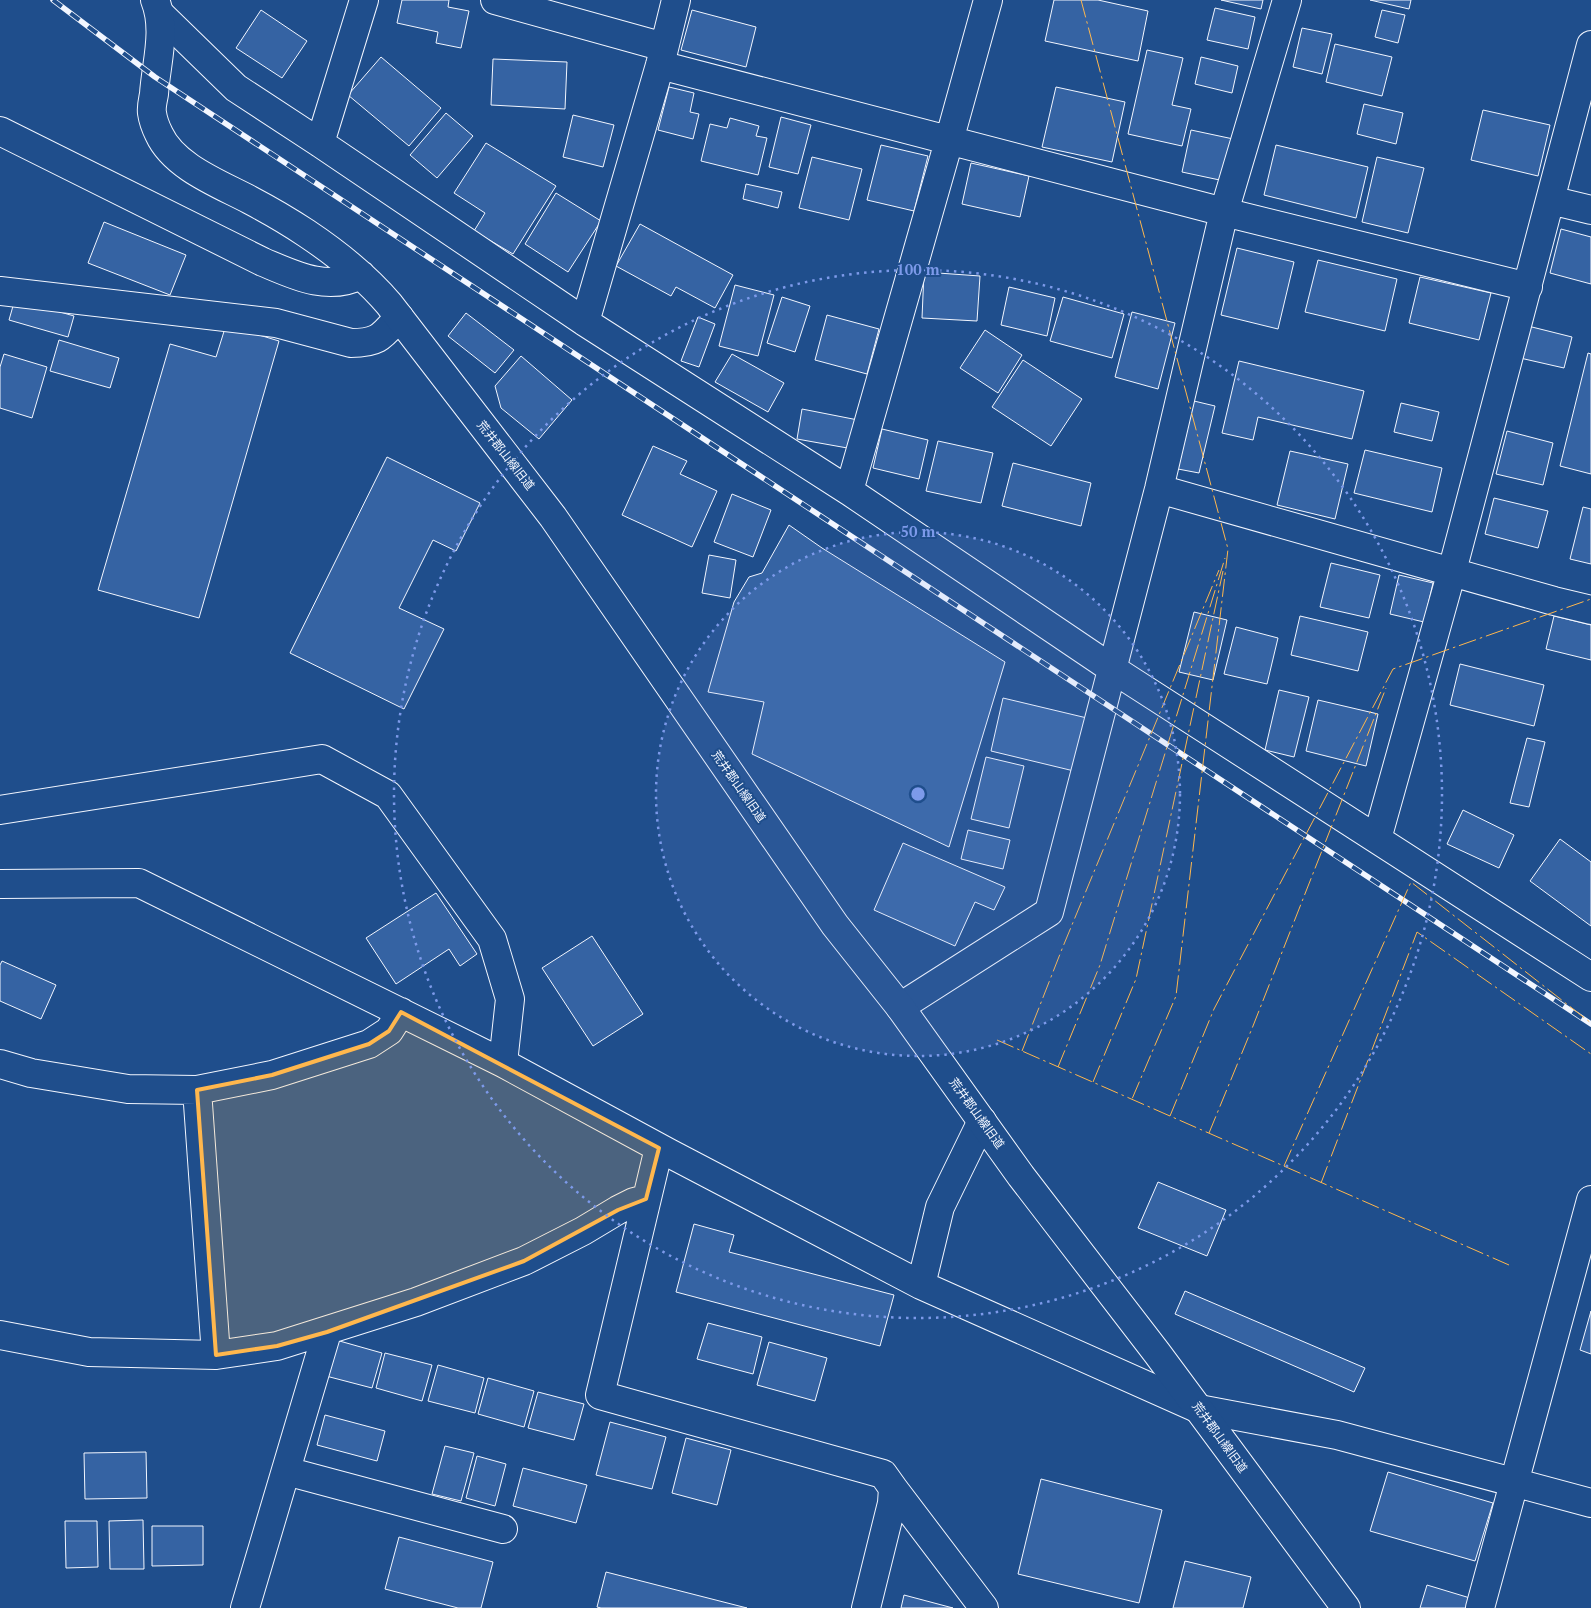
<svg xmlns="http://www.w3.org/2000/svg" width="1591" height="1608" font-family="'PT Serif','Noto Sans JP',serif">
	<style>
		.building { fill: #3563a3; stroke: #f2f6ff }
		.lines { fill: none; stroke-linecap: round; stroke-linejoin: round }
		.minor-casing { stroke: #f2f6ff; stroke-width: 30 }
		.tertiary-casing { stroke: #f2f6ff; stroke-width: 30 }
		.minor { stroke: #1f4e8c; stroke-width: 28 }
		.tertiary { stroke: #1f4e8c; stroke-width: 28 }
		.rail-casing { stroke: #f2f6ff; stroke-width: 5.5 }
		.rail { stroke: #1f4e8c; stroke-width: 4; stroke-dasharray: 11; stroke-linecap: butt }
		.power { stroke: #ffb74d; stroke-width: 1; stroke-dasharray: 18 4 2.5 4; stroke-linecap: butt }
		.marked { fill: #ffb74d; fill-opacity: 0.2; stroke: #ffb74d; stroke-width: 4; stroke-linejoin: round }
		.ring { fill: none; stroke: #7d9aea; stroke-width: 2.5; stroke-dasharray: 2.5 5 }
		.labels { text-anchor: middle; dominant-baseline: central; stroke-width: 4; stroke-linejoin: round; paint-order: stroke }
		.street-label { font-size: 12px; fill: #f2f6ff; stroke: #1f4e8c }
		.centre { fill: #7d9aea; stroke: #1f4e8c; stroke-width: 2.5 }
		.ring-label { font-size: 15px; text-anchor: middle; font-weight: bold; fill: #7d9aea; stroke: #1f4e8c; stroke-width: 4; stroke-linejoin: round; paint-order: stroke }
	</style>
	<rect width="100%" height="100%" fill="#1f4e8c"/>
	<path class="building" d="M 402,0 L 449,0 L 448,7 L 469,11 L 461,48 L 436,43 L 438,32 L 397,23 Z
		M 1054,0 L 1098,0 L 1148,11 L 1138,61 L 1045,41 Z
		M 1221,0 L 1263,0 L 1261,9 Z
		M 1370,0 L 1411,0 L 1409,9 Z
		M 1215,8 L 1255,17 L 1248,49 L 1207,40 Z
		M 261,10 L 307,41 L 282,78 L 236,48 Z
		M 692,10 L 756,27 L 746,67 L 681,50 Z
		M 1382,10 L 1405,15 L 1398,43 L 1375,37 Z
		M 1302,28 L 1332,34 L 1322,74 L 1293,67 Z
		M 1335,44 L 1392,57 L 1382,96 L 1326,82 Z
		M 1147,50 L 1183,58 L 1172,105 L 1191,109 L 1182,146 L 1128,134 Z
		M 381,57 L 441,108 L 409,146 L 348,95 Z
		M 1201,57 L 1238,66 L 1232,93 L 1195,84 Z
		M 493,59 L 567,62 L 565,109 L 491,105 Z
		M 669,87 L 694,93 L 690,112 L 699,114 L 693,139 L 658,130 Z
		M 1056,87 L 1125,102 L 1112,162 L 1042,147 Z
		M 1364,104 L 1403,113 L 1396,144 L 1357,134 Z
		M 1483,110 L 1550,125 L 1538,176 L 1471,160 Z
		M 446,113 L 473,136 L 437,178 L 410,155 Z
		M 573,115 L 614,125 L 603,167 L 563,157 Z
		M 781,117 L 811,125 L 798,174 L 769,167 Z
		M 730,118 L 759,126 L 756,136 L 767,138 L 758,175 L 701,161 L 710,124 L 727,128 Z
		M 1191,130 L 1238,140 L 1229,182 L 1182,172 Z
		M 486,143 L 556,186 L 513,254 L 474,231 L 485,213 L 454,193 Z
		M 881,145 L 928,156 L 914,211 L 867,200 Z
		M 1276,145 L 1368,167 L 1356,218 L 1264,195 Z
		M 812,157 L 862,169 L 849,220 L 799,208 Z
		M 1377,157 L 1424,168 L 1408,233 L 1362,222 Z
		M 971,163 L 1029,176 L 1020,217 L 962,204 Z
		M 746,184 L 782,192 L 778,208 L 743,199 Z
		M 556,193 L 601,221 L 568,272 L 525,244 Z
		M 104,222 L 186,255 L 170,295 L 88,263 Z
		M 640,224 L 733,275 L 715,308 L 676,287 L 671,296 L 616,266 Z
		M 1561,229 L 1591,237 L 1591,284 L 1550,273 Z
		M 1237,248 L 1294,262 L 1278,329 L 1221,315 Z
		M 1318,260 L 1397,279 L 1385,331 L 1305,312 Z
		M 924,272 L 980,276 L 977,321 L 922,318 Z
		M 1420,277 L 1491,293 L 1479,340 L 1409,323 Z
		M 735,285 L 774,295 L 758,356 L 719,346 Z
		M 1009,287 L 1055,298 L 1047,336 L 1001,325 Z
		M 782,297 L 810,306 L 795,352 L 767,343 Z
		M 1063,297 L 1124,314 L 1112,358 L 1050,341 Z
		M 15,299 L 74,316 L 68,337 L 9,320 Z
		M 1132,312 L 1175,323 L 1158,389 L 1115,377 Z
		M 466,313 L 514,350 L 495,373 L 448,336 Z
		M 827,315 L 879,329 L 867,374 L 815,360 Z
		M 698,317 L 715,324 L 699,367 L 681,361 Z
		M 226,325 L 279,341 L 199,618 L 98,590 L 170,344 L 216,357 Z
		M 1528,326 L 1572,337 L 1564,368 L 1520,358 Z
		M 985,330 L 1022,355 L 998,393 L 960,368 Z
		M 59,340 L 119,358 L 110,388 L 50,371 Z
		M 1588,353 L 1591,354 L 1591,474 L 1560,466 Z
		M 4,354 L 47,367 L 32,418 L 0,408 L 0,367 Z
		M 732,354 L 784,383 L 768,412 L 715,382 Z
		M 521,356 L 572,400 L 539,439 L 501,408 L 495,386 Z
		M 1023,360 L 1082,399 L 1051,446 L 992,407 Z
		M 1239,361 L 1364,391 L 1352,439 L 1258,417 L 1253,440 L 1222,433 Z
		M 1194,401 L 1215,406 L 1199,473 L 1178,469 Z
		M 1401,403 L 1439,412 L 1432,441 L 1394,432 Z
		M 802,409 L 858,420 L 853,449 L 797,439 Z
		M 882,429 L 928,440 L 919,479 L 873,468 Z
		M 1507,431 L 1553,443 L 1543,485 L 1496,474 Z
		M 938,441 L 993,453 L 981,503 L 926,491 Z
		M 653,446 L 687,461 L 680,474 L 717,491 L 692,547 L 622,515 Z
		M 1365,450 L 1442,468 L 1432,512 L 1354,493 Z
		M 1290,451 L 1348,464 L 1335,519 L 1277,505 Z
		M 387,457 L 480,503 L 456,551 L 433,540 L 399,608 L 444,629 L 404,709 L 290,653 Z
		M 1013,463 L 1091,483 L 1081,526 L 1002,506 Z
		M 732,494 L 771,510 L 753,557 L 714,542 Z
		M 1494,498 L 1548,511 L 1538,548 L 1485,534 Z
		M 1583,507 L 1591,509 L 1591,564 L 1570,559 Z
		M 789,525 L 822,548 L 1005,662 L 949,847 L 752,754 L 764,702 L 708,692 L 734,602 L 749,577 L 762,573 Z
		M 709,555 L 736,560 L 730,598 L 702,593 Z
		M 1331,563 L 1380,575 L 1369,618 L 1320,607 Z
		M 1399,575 L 1433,583 L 1424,622 L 1390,614 Z
		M 1194,612 L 1227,620 L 1213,680 L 1179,672 Z
		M 1300,616 L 1368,632 L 1358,671 L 1291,655 Z
		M 1554,616 L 1591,625 L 1591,660 L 1546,649 Z
		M 1236,627 L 1278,638 L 1267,684 L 1224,674 Z
		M 1460,664 L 1544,685 L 1534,726 L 1450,705 Z
		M 1279,690 L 1309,697 L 1294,757 L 1265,750 Z
		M 1003,698 L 1087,718 L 1074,771 L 991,751 Z
		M 1318,700 L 1378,714 L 1366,766 L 1306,751 Z
		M 1527,738 L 1545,742 L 1529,807 L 1510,803 Z
		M 986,757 L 1024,766 L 1009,828 L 971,819 Z
		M 1463,810 L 1514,835 L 1499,868 L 1447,844 Z
		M 968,830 L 1010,840 L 1003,869 L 961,859 Z
		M 1560,839 L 1591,862 L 1591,926 L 1530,881 Z
		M 903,843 L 1005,887 L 994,910 L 975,902 L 955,946 L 874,910 Z
		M 436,893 L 477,954 L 460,966 L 449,949 L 396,984 L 366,938 Z
		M 592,936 L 643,1014 L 593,1046 L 542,968 Z
		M 2,961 L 56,985 L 41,1019 L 0,1001 L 0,965 Z
		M 1158,1182 L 1226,1210 L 1207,1256 L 1138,1228 Z
		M 694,1224 L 734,1235 L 729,1252 L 894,1295 L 880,1346 L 676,1292 Z
		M 1185,1291 L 1365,1368 L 1354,1392 L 1175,1314 Z
		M 1591,1311 L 1591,1354 L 1580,1350 Z
		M 708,1323 L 762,1337 L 753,1374 L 697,1359 Z
		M 336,1340 L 382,1353 L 372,1388 L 326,1376 Z
		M 769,1342 L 827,1358 L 815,1401 L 757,1385 Z
		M 385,1353 L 432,1365 L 422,1401 L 376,1388 Z
		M 438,1365 L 484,1378 L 475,1413 L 428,1401 Z
		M 488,1378 L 534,1391 L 524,1427 L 478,1414 Z
		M 538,1392 L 584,1404 L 574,1440 L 528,1428 Z
		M 325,1415 L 385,1431 L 377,1461 L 317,1445 Z
		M 610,1422 L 666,1437 L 652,1489 L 596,1475 Z
		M 686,1438 L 731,1450 L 717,1505 L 672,1493 Z
		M 445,1446 L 474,1453 L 461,1501 L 432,1494 Z
		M 146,1452 L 147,1498 L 85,1499 L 84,1453 Z
		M 477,1456 L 506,1464 L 495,1506 L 466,1498 Z
		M 523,1468 L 587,1485 L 576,1523 L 513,1506 Z
		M 1388,1472 L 1493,1503 L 1475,1561 L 1370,1531 Z
		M 1041,1479 L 1162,1510 L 1139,1603 L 1018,1574 Z
		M 143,1520 L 144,1569 L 110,1569 L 109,1521 Z
		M 65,1521 L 97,1521 L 98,1567 L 66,1568 Z
		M 152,1526 L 203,1526 L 203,1565 L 152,1566 Z
		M 399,1537 L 493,1562 L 481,1608 L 458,1608 L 385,1589 Z
		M 1185,1561 L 1251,1577 L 1243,1608 L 1173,1608 Z
		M 606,1572 L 747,1608 L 601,1608 L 597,1607 Z
		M 1427,1585 L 1470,1598 L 1467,1608 L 1420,1608 Z
		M 904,1595 L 953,1608 L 901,1608 Z"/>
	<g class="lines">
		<defs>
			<path id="minor" d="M 495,0 L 664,47
				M 160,14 L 236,88 L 320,143 L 585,322 L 849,491 L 1111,668 L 1591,977
				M 660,65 L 1224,212 L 1528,287
				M 320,143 L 364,0
				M 1550,200 L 1591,210
				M 0,291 L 276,323 L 351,343 C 379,343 382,336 399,317
				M 585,322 L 660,65 L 676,0
				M 1159,489 L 1554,601 L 1591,610
				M 849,491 L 949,141 L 988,0
				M 0,810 L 322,759 L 388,795 L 492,939 L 510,999 L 503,1063
				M 1377,839 L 1452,571 L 1591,45
				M 0,884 L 139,883 L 503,1063 L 669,1153 L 921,1285 L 1199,1409 L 1337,1435 L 1591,1503
				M 900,1007 L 1049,912 L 1159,489 L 1224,212 L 1287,0
				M 0,1064 L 31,1073 L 128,1089 L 197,1090 L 272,1075 L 369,1044 L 389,1031 L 401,1012
				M 197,1090 L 216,1355
				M 659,1148 L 600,1395 L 883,1474 L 893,1488 L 892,1503 L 866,1608
				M 921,1285 L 940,1207 L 982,1121
				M 0,1335 L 89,1352 L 216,1355 L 277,1346 L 416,1302 L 524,1261 L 583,1231 L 618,1210 L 634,1202 L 646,1199
				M 286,1471 L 503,1529
				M 893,1488 L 984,1608
				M 245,1608 L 327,1332
				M 1480,1608 L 1591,1200"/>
			<path id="tertiary" d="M 155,0 C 167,30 156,63 154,94 C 153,100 151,107 152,113 C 153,120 156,128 159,134 C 174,167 220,184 250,200 C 269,210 288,221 306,233 C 336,253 366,277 389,304 L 553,517 L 835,925 L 900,1007 L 1021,1176 L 1157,1353 L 1346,1608
				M 0,131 L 263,262 C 294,275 327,292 361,275"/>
		</defs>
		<use href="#minor" class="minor-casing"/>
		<use href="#tertiary" class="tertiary-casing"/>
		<use href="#minor" class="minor"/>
		<use href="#tertiary" class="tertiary"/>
		<defs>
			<path id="rail" d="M 53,0 L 155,77 L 1591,1024"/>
		</defs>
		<use href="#rail" class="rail-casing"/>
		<use href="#rail" class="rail"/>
		<path class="power" d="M 1081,0 L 1228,549 L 1176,996 L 1132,1099
			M 997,1040 L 1509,1265
			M 1022,1051 L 1062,949 L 1219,570
			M 1058,1067 L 1100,965 L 1225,558
			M 1093,1082 L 1136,979 L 1223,571
			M 1170,1116 L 1214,1009 L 1393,669 L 1591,599
			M 1209,1133 L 1253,1026 L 1386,688
			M 1284,1166 L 1411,882 L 1591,1023
			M 1321,1183 L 1417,932 L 1591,1054"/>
	</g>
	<path class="marked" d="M 401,1012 L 659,1148 L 646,1199 L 618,1210 L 524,1261 L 327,1332 L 277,1346 L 216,1355 L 197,1090 L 272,1075 L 369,1044 L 389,1031 Z"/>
	<circle cx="918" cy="794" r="262" fill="#7d9aea" fill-opacity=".12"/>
	<g class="ring">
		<circle cx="918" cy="794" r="262"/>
		<circle cx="918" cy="794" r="524"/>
	</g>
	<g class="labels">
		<g class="street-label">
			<text transform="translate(506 455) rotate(52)">荒井郡山線旧道</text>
			<text transform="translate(739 786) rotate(55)">荒井郡山線旧道</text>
			<text transform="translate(977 1113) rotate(54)">荒井郡山線旧道</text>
			<text transform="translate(1220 1437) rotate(54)">荒井郡山線旧道</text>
		</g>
	</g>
	<circle cx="918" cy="794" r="8" class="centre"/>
	<g class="ring-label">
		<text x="918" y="275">100 m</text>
		<text x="918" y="537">50 m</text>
	</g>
</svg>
